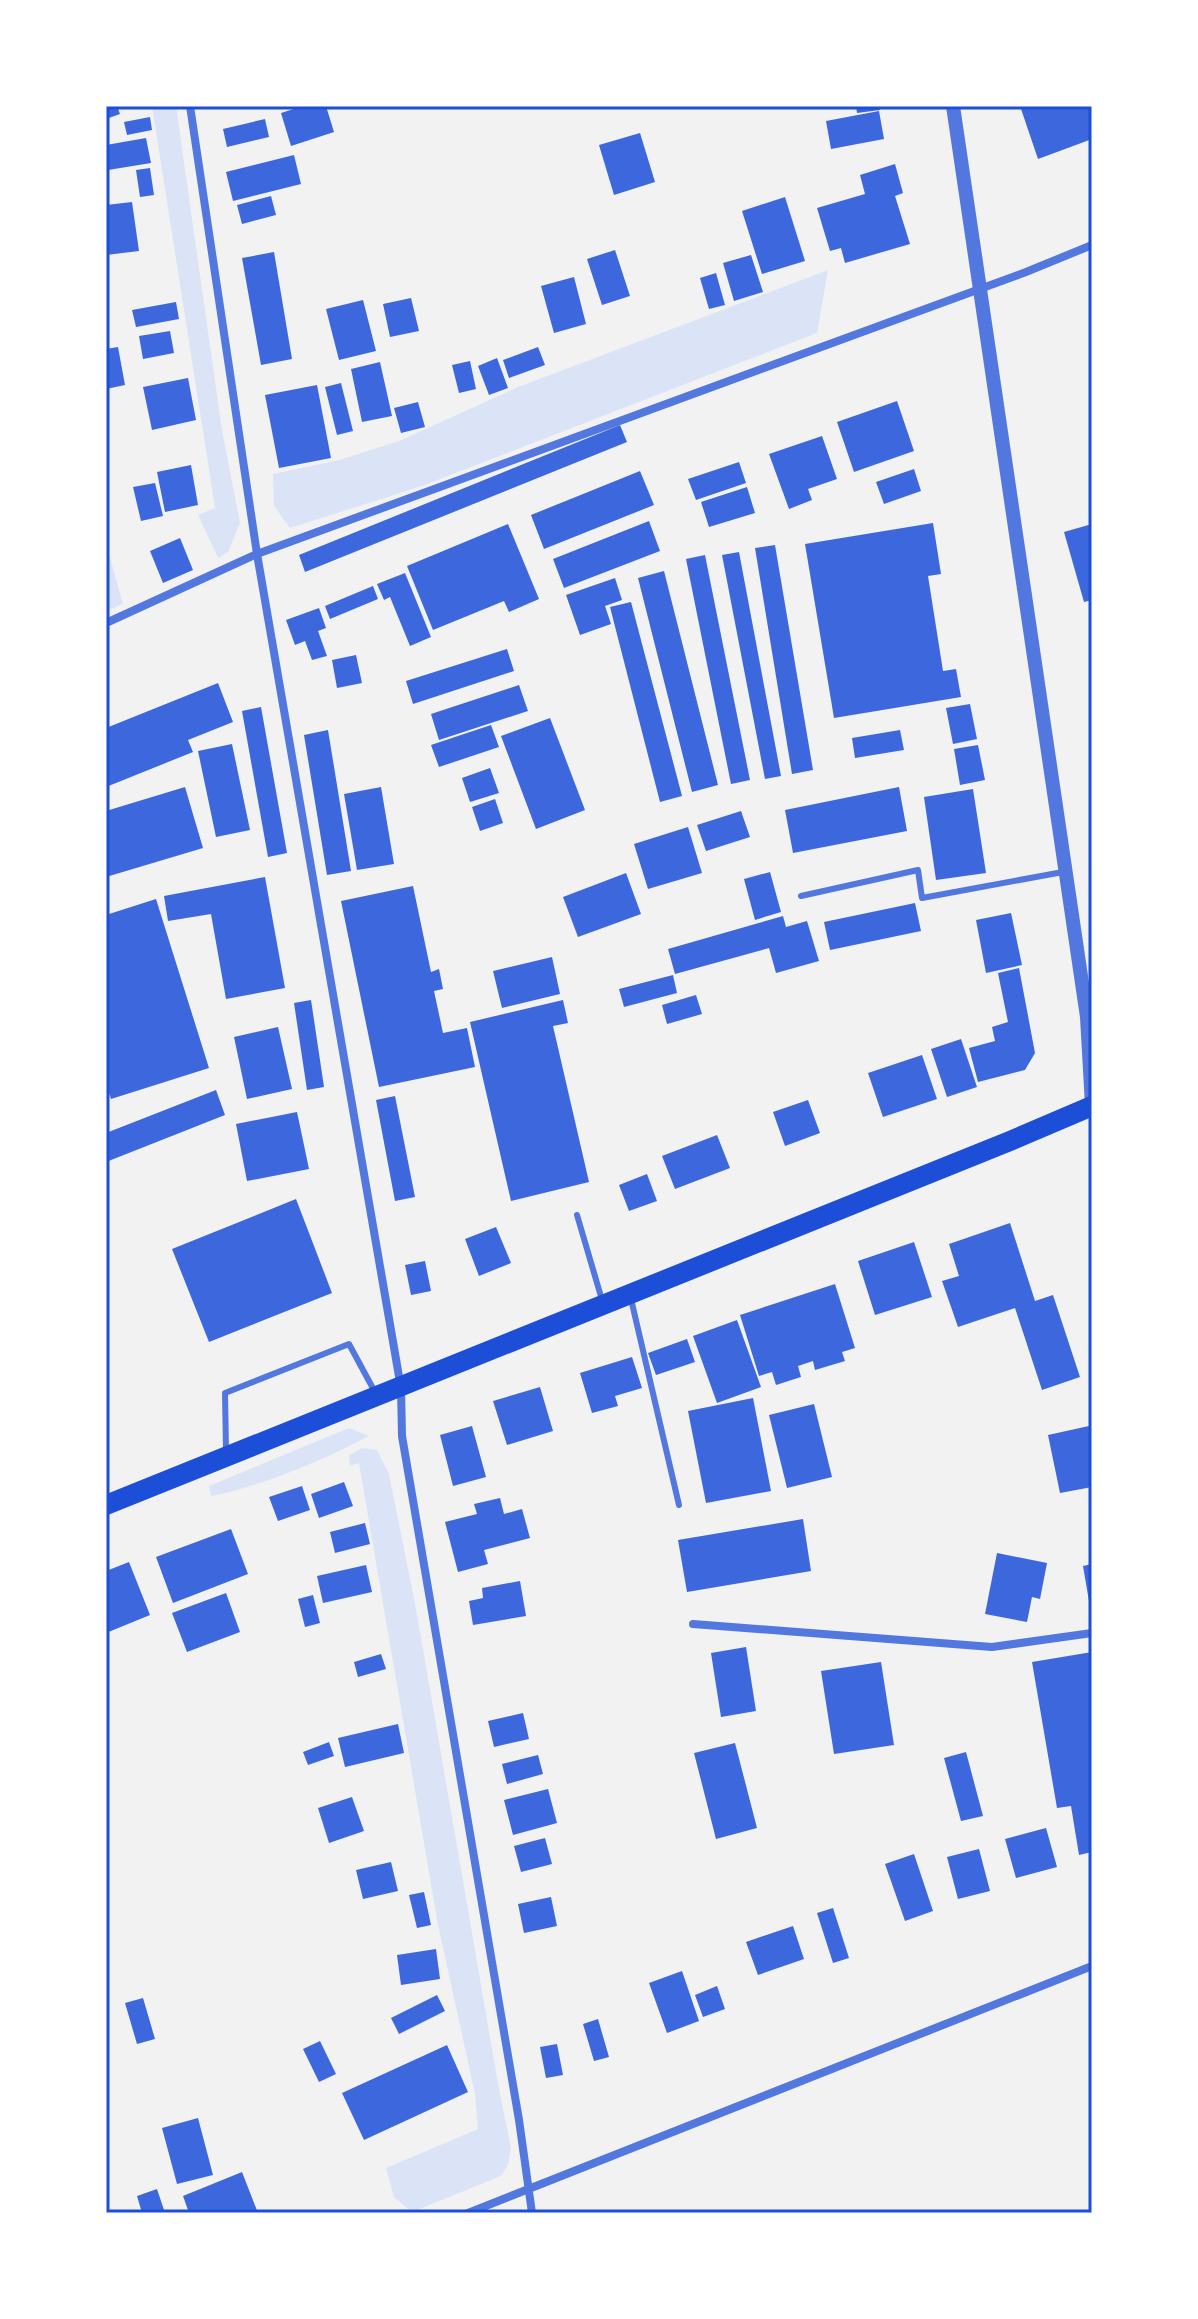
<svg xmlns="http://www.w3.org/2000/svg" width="1198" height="2319" font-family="Helvetica,sans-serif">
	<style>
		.green { fill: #dbe4f7 }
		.building { fill: #3d67dc }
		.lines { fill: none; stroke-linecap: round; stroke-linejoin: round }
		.service { stroke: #5277de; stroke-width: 6 }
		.minor { stroke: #5277de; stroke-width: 8 }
		.tertiary { stroke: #5277de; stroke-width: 14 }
		.primary { stroke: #1d4ed8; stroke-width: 20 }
		.neatline { fill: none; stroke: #1d4ed8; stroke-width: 3 }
	</style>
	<rect width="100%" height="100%" fill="#f2f2f2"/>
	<path class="green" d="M 152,106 L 176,106 L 222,430 L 240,523 L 228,552 L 218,558 L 198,515 L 215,508 Z
		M 828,270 L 817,333 L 422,486 L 290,528 L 274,506 L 273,474 L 339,460 L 399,441 L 518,387 Z
		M 109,554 L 123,604 L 106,611 L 106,556 Z
		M 349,1428 L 369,1436 C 322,1461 262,1486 211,1496 L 209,1486 Z
		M 362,1448 L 377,1450 L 389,1474 L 415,1603 L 499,2089 L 511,2148 L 508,2165 L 501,2176 L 412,2212 L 394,2197 L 386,2168 L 478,2129 L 475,2094 L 438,1925 L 359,1463 L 350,1466 L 349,1455 Z"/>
	<path class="building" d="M 106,106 L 117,106 L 120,114 L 106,119 Z
		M 303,106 L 326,106 L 334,132 L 291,146 L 281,113 Z
		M 856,106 L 879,106 L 880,110 L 857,113 Z
		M 1020,106 L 1092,106 L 1092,139 L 1038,159 Z
		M 879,111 L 884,139 L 831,149 L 826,121 Z
		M 150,117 L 152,130 L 127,135 L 124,122 Z
		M 265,119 L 269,137 L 227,147 L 223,129 Z
		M 640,133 L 655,182 L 614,195 L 599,145 Z
		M 146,138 L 151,163 L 108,170 L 106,145 Z
		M 294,155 L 301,184 L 233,201 L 226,172 Z
		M 895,164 L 903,193 L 895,196 L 910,244 L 845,263 L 841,248 L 830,251 L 817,208 L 865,194 L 860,175 Z
		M 150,168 L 154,195 L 140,197 L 136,170 Z
		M 271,196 L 276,215 L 242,224 L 237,205 Z
		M 785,197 L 805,261 L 762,274 L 742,211 Z
		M 132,202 L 139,251 L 106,255 L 106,205 Z
		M 615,250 L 630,296 L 602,305 L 587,259 Z
		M 274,252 L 292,359 L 261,365 L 242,258 Z
		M 751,255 L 763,292 L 734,301 L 723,263 Z
		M 716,273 L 725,305 L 709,309 L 700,278 Z
		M 574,277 L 586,324 L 554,333 L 541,286 Z
		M 411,298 L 419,331 L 390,337 L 383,304 Z
		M 363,300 L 376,351 L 339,360 L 326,309 Z
		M 176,302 L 179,319 L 136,327 L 132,310 Z
		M 170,331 L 174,353 L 143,359 L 139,336 Z
		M 118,347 L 125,385 L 106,389 L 106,349 Z
		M 538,347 L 545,365 L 509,378 L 503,360 Z
		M 497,358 L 508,388 L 489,395 L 478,366 Z
		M 470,361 L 476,389 L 459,393 L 452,365 Z
		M 380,362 L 392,416 L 362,422 L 351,369 Z
		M 188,378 L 196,420 L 152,430 L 143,387 Z
		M 341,383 L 353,431 L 337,435 L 325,387 Z
		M 317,385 L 331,458 L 279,468 L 265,395 Z
		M 897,401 L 914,451 L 854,472 L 837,422 Z
		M 418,402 L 425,427 L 401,433 L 394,408 Z
		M 620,425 L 627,442 L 305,572 L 299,555 Z
		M 822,436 L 837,479 L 808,489 L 812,500 L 789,509 L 769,454 Z
		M 739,462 L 746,483 L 696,500 L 688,479 Z
		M 191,465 L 198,505 L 165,512 L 157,472 Z
		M 914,469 L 921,491 L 884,504 L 876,482 Z
		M 640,471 L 654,505 L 544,549 L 531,515 Z
		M 155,483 L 163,516 L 141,521 L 133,487 Z
		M 747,487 L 755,513 L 709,527 L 701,502 Z
		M 649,521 L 660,551 L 564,588 L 553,559 Z
		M 933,523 L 941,574 L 928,576 L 943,671 L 956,669 L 961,697 L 834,718 L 805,544 Z
		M 508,524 L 539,599 L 509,612 L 504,601 L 433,630 L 407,566 Z
		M 1092,524 L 1092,600 L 1084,602 L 1064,532 Z
		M 180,538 L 193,570 L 163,583 L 150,551 Z
		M 775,545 L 813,770 L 792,774 L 755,548 Z
		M 739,552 L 781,776 L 765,779 L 722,555 Z
		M 705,555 L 750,780 L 731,784 L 686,559 Z
		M 664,571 L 718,785 L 692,792 L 638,578 Z
		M 405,573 L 431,637 L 410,646 L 390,597 L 384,600 L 377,584 Z
		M 615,578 L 622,600 L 605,606 L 611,624 L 580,635 L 566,595 Z
		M 373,586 L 378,599 L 330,619 L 325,606 Z
		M 631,602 L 682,796 L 660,802 L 610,607 Z
		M 319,608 L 326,628 L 318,631 L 327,656 L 312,660 L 305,641 L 295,645 L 286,620 Z
		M 507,649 L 514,671 L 413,704 L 406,681 Z
		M 356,655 L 362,683 L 337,688 L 332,660 Z
		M 218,683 L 233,722 L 188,740 L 193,752 L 106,787 L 106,728 Z
		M 519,685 L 528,711 L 439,740 L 431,714 Z
		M 970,704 L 977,739 L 953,744 L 946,708 Z
		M 261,707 L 287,853 L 268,857 L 242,711 Z
		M 550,718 L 585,810 L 536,829 L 501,736 Z
		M 491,725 L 499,747 L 439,767 L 431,745 Z
		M 328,730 L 351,871 L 327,875 L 304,735 Z
		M 900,730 L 904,750 L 855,758 L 852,738 Z
		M 232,744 L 250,830 L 216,837 L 198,751 Z
		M 978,745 L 985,780 L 960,785 L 954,749 Z
		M 490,768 L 499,793 L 470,802 L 462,778 Z
		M 185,787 L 203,848 L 106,877 L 106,811 Z
		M 381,787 L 394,864 L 357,870 L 344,794 Z
		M 899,787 L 907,831 L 793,853 L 785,810 Z
		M 973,789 L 986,873 L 936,880 L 924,797 Z
		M 495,799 L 503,823 L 480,831 L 472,807 Z
		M 741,811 L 750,837 L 706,851 L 697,825 Z
		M 688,827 L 702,873 L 648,889 L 634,844 Z
		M 770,872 L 781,912 L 755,920 L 744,879 Z
		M 626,873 L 641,914 L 578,937 L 563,897 Z
		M 265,877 L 285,988 L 226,999 L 211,914 L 168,921 L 164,896 Z
		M 413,886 L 431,972 L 439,969 L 443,989 L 434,991 L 443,1033 L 467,1028 L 475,1067 L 379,1087 L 341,901 Z
		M 156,899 L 209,1068 L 111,1099 L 106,1084 L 106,915 Z
		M 915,903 L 921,931 L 830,950 L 824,922 Z
		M 1011,913 L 1022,965 L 986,973 L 976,920 Z
		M 783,916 L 786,927 L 807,921 L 819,961 L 776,973 L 769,948 L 675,974 L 668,949 Z
		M 552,957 L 560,994 L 502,1008 L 493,971 Z
		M 1019,968 L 1035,1053 L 1025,1070 L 978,1082 L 969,1048 L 995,1041 L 992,1027 L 1008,1022 L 998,973 Z
		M 673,975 L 677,993 L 624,1007 L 619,989 Z
		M 696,995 L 702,1014 L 667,1024 L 662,1005 Z
		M 311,1000 L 324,1087 L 307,1090 L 294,1003 Z
		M 563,1000 L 568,1023 L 553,1026 L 589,1182 L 511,1201 L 470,1022 Z
		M 278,1027 L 292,1089 L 247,1099 L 234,1037 Z
		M 961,1039 L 977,1087 L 947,1097 L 931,1049 Z
		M 922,1055 L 937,1099 L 883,1117 L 868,1073 Z
		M 216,1090 L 225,1115 L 106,1162 L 106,1133 Z
		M 395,1096 L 415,1197 L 395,1201 L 376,1100 Z
		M 808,1100 L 820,1133 L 785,1146 L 773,1112 Z
		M 297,1112 L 309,1169 L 247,1181 L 236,1124 Z
		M 717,1135 L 730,1168 L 675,1189 L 662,1156 Z
		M 647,1174 L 657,1201 L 629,1211 L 619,1185 Z
		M 296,1199 L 332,1293 L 209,1342 L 172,1249 Z
		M 1010,1223 L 1035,1301 L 1053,1295 L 1080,1377 L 1042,1390 L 1015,1308 L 958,1327 L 942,1281 L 959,1276 L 949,1244 Z
		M 496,1227 L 511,1263 L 479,1276 L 465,1239 Z
		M 914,1242 L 932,1297 L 875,1315 L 858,1261 Z
		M 425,1261 L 431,1291 L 411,1295 L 405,1265 Z
		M 835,1284 L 855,1348 L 842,1352 L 845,1361 L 815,1370 L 813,1361 L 798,1366 L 801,1377 L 776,1385 L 772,1372 L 759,1376 L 740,1315 Z
		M 737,1320 L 761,1387 L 717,1403 L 693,1336 Z
		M 687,1339 L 695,1362 L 656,1375 L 648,1353 Z
		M 632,1357 L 642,1388 L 615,1396 L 618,1406 L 592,1413 L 580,1373 Z
		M 540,1387 L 553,1431 L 507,1445 L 493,1401 Z
		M 753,1398 L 771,1491 L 706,1503 L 688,1411 Z
		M 814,1404 L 832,1477 L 787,1488 L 769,1415 Z
		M 472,1426 L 486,1477 L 453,1486 L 440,1435 Z
		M 1089,1426 L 1092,1443 L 1092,1487 L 1060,1493 L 1048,1435 Z
		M 344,1482 L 353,1506 L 319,1518 L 311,1494 Z
		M 302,1486 L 310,1510 L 278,1521 L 269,1497 Z
		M 500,1498 L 504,1514 L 522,1509 L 530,1538 L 484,1550 L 488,1564 L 458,1572 L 445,1522 L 477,1514 L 474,1504 Z
		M 803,1519 L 811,1571 L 687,1592 L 678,1540 Z
		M 365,1523 L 370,1544 L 335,1553 L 330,1532 Z
		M 231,1529 L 248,1574 L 173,1603 L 156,1557 Z
		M 997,1553 L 1047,1563 L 1040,1599 L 1032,1597 L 1027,1622 L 985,1614 Z
		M 129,1562 L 150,1615 L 106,1633 L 106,1571 Z
		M 1092,1564 L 1092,1607 L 1090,1607 L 1083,1566 Z
		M 366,1565 L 372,1592 L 323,1603 L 317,1576 Z
		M 520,1581 L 526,1616 L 473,1625 L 469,1601 L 483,1598 L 482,1588 Z
		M 226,1593 L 240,1632 L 187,1652 L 172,1613 Z
		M 313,1595 L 320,1623 L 305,1627 L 298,1599 Z
		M 746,1647 L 756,1711 L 721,1717 L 711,1653 Z
		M 1092,1652 L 1092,1852 L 1079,1855 L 1071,1806 L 1057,1808 L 1032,1662 Z
		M 381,1654 L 386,1669 L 358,1677 L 354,1662 Z
		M 881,1662 L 894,1745 L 834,1754 L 821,1671 Z
		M 523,1713 L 529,1739 L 494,1747 L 488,1721 Z
		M 398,1724 L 404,1753 L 345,1767 L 338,1738 Z
		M 329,1742 L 334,1756 L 308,1765 L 303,1752 Z
		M 735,1743 L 757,1828 L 716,1839 L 694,1753 Z
		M 966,1752 L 983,1816 L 961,1821 L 944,1758 Z
		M 538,1755 L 543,1774 L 507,1784 L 502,1764 Z
		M 548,1789 L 557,1823 L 513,1835 L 504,1800 Z
		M 352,1797 L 364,1831 L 329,1843 L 318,1808 Z
		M 1046,1828 L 1057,1867 L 1016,1878 L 1005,1839 Z
		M 545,1838 L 552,1864 L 521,1872 L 514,1846 Z
		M 979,1849 L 990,1891 L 958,1899 L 947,1857 Z
		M 914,1854 L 933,1911 L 905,1921 L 885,1864 Z
		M 391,1862 L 398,1891 L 363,1899 L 356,1870 Z
		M 424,1892 L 431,1925 L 417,1928 L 409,1895 Z
		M 551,1897 L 557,1926 L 524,1933 L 518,1904 Z
		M 833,1908 L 849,1958 L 833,1963 L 817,1913 Z
		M 793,1926 L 804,1959 L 758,1975 L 746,1942 Z
		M 436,1949 L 440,1979 L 401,1985 L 397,1955 Z
		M 682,1971 L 699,2021 L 667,2033 L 649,1983 Z
		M 717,1986 L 725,2009 L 703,2017 L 695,1995 Z
		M 437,1995 L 445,2011 L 399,2034 L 391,2018 Z
		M 143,1998 L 155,2039 L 137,2044 L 125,2003 Z
		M 598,2019 L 609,2057 L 594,2061 L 583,2024 Z
		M 320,2041 L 336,2074 L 319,2082 L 303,2049 Z
		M 557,2044 L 563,2075 L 546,2078 L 540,2047 Z
		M 447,2045 L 468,2092 L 364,2140 L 342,2093 Z
		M 198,2118 L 213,2175 L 177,2184 L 162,2128 Z
		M 242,2172 L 258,2213 L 189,2213 L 183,2196 Z
		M 157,2189 L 165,2213 L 142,2213 L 137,2196 Z"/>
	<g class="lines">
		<path class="service" d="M 801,896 L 918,870 L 922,898 L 1063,872
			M 577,1215 L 602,1300
			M 631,1299 L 679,1505
			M 226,1451 L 225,1393 L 349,1344 L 376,1394"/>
		<path class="minor" d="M 190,106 L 257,554 L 401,1388 L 402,1436 L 519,2120 L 532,2213
			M 106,623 L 257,554 L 1026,272 L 1092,245
			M 693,1624 L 992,1647 L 1092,1633
			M 468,2213 L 1092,1966"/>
		<path class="tertiary" d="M 953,106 L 1087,1017 L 1092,1105"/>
		<path class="primary" d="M 106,1505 L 1010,1141 L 1092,1106"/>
	</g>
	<rect width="1198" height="2319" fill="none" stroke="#ffffff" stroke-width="216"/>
	<rect x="108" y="108" width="982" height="2103" class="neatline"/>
</svg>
